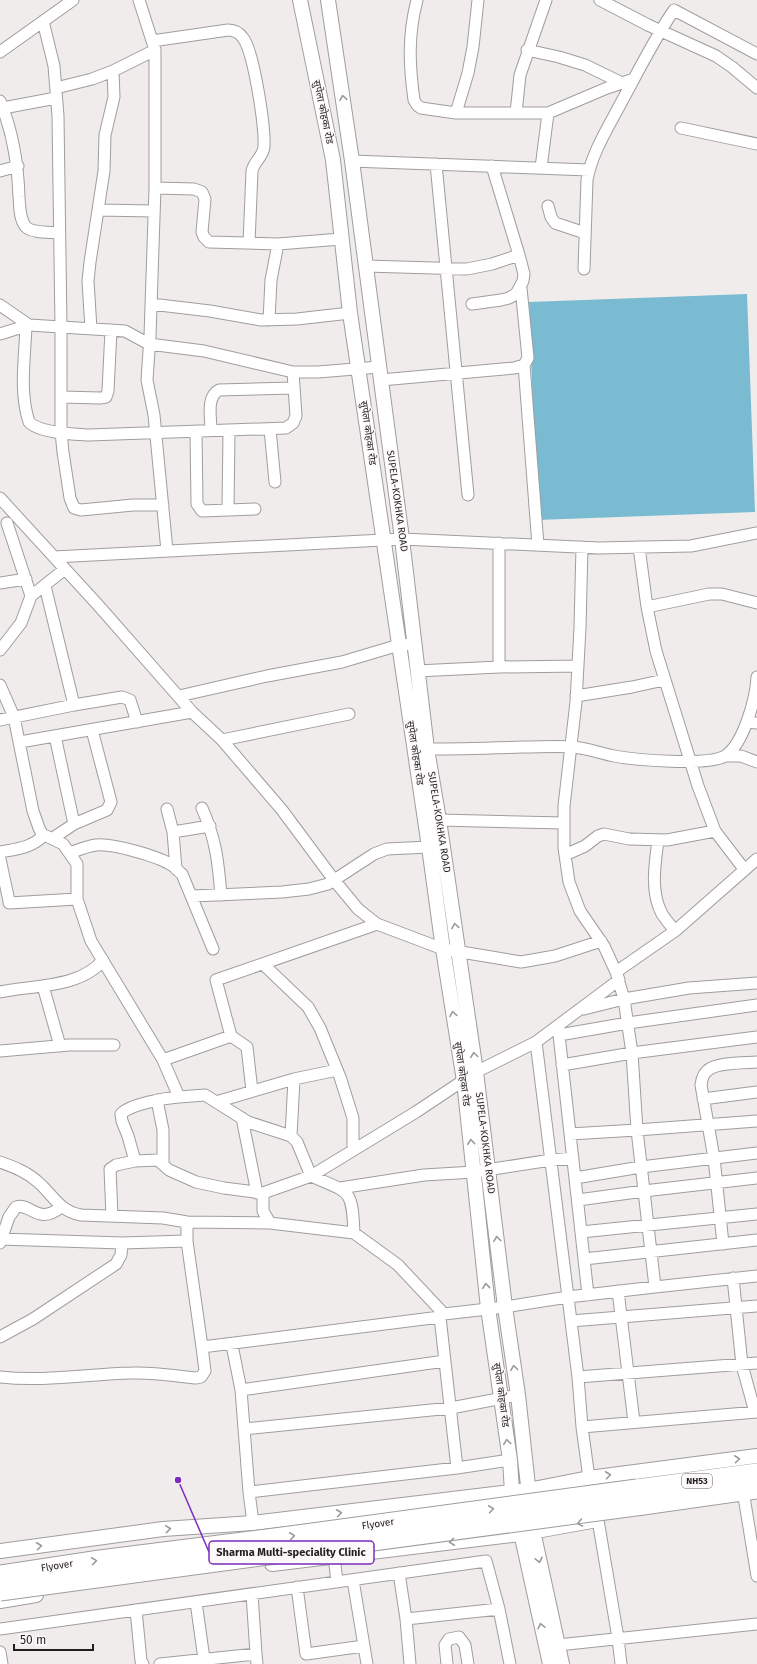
<svg xmlns="http://www.w3.org/2000/svg" width="757" height="1664" font-family="'Fira Sans','Noto Sans Devanagari',sans-serif">
	<style>
		.water { fill: #7abbd2 }
		.lines { fill: none; stroke-linecap: round; stroke-linejoin: round }
		.minor-casing { stroke: #a19d9d; stroke-width: 13 }
		.tertiary-casing { stroke: #a19d9d; stroke-width: 16 }
		.trunk-casing { stroke: #a19d9d; stroke-width: 21 }
		.minor { stroke: #fff; stroke-width: 11 }
		.tertiary { stroke: #fff; stroke-width: 14 }
		.trunk { stroke: #fff; stroke-width: 19 }
		.trunk-bridge-casing { stroke: #a19d9d; stroke-width: 21; stroke-linecap: butt }
		.trunk-bridge { stroke: #fff; stroke-width: 19 }
		.oneway { stroke: #9b9a9a }
		.labels { text-anchor: middle; dominant-baseline: central; stroke-width: 3; stroke-linejoin: round; paint-order: stroke }
		.shield { fill: #fdf9fa; stroke: #626061; stroke-width: 1 }
		.shield-label { font-size: 9px; font-weight: bold; fill: #201f1f }
		.street-label { font-size: 10px; fill: #201f1f; stroke: #fdf9fa }
		.leader { fill: none; stroke: #7b2cbf; stroke-width: 1.5 }
		.callout-dot { fill: #7b2cbf; stroke: #fdf9fa; stroke-width: 1.5 }
		.callout { fill: #fdf9fa; stroke: #7b2cbf; stroke-width: 1.5 }
		.callout-label { font-size: 11px; text-anchor: middle; font-weight: bold; fill: #201f1f }
	</style>
	<rect width="100%" height="100%" fill="#f0ecec"/>
	<path class="water" d="M 747,294 L 755,512 L 537,520 L 529,302 Z"/>
	<g class="lines">
		<defs>
			<path id="minor" d="M 139,0 L 155,50 L 155,188 L 150,336 L 147,380 L 154,415 L 167,551
				M 417,0 C 408,35 409,64 414,100 L 417,105 L 421,108 L 456,113 L 548,113 L 607,88 L 634,79
				M 600,0 L 648,25 L 716,56 L 732,67 L 757,88
				M 43,21 L 54,66 L 58,116 L 61,327 L 61,432 L 63,452 L 70,498 L 74,508 L 81,510 L 133,505 L 163,505
				M 152,41 L 228,30 C 234,30 239,32 243,38 C 254,52 265,127 264,146 C 264,156 254,161 252,171 L 249,243
				M 527,50 L 559,57 L 585,65 L 622,83
				M 0,52 L 73,0
				M 56,88 L 92,79 L 113,71 L 155,50
				M 0,101 C 13,132 18,164 19,197 C 20,206 19,219 26,227 C 32,233 50,232 59,233
				M 3,108 L 56,98
				M 456,113 L 468,73 L 473,47 L 478,0
				M 516,113 L 520,75 L 546,0
				M 681,128 L 757,144
				M 352,161 L 589,170
				M 436,164 L 468,495
				M 541,168 L 548,113
				M 0,171 L 18,166
				M 155,188 L 194,189 L 202,192 L 205,199 L 202,232 L 204,237 L 209,242 L 278,244 L 341,239
				M 548,206 L 551,217 L 555,223 L 585,233
				M 99,210 L 154,211
				M 366,266 L 467,269 L 492,264 L 519,255
				M 584,269 L 587,180 C 592,152 609,126 622,101 C 639,70 654,39 674,10 L 757,54
				M 151,304 L 210,311 L 261,320 L 297,319 L 350,313
				M 472,304 L 501,300 L 509,298 L 516,294 L 523,281 L 524,274 L 519,255 L 492,166
				M 0,305 L 29,325
				M 269,320 L 271,280 L 278,244
				M 26,326 C 25,357 19,392 29,422 C 39,433 74,434 89,435 L 286,428 L 293,423 L 296,416 L 293,372
				M 91,329 L 88,281 L 90,262 L 104,171 L 105,135 L 114,97 L 113,71
				M 0,334 L 29,325 L 125,331 L 149,344 L 204,351 L 293,372 L 318,372 L 379,367
				M 524,365 L 538,545
				M 381,380 L 514,368 L 524,365 L 528,358 L 521,288
				M 61,397 L 100,398 L 106,397 L 108,391 L 111,330
				M 270,429 L 275,482
				M 211,430 C 211,417 206,397 219,390 L 294,388
				M 196,431 L 197,504 L 202,511 L 255,509
				M 0,498 L 98,605 L 192,712 L 222,740 L 282,810 L 334,880 L 358,909 L 377,924 L 443,949 L 521,962 L 555,956 L 601,941
				M 228,510 L 229,430
				M 7,523 L 31,596
				M 499,543 L 499,667
				M 582,547 L 580,628 L 576,702 L 564,806 L 564,848 L 569,882 L 580,911 L 604,946 L 616,972 L 624,999 L 632,1053 L 637,1130 L 655,1287
				M 639,547 L 647,607 L 656,651 L 698,786 L 715,831 L 744,869
				M 54,557 L 402,539 L 599,548 L 691,546 L 757,533
				M 0,583 L 26,579
				M 45,586 L 74,705
				M 647,607 L 709,594 L 722,594 L 757,603
				M 0,650 L 21,623 L 31,596 L 65,569
				M 417,671 L 499,667 L 578,666
				M 0,685 L 14,717 L 33,811 L 39,828 L 42,834 L 63,844 L 77,864 L 77,899
				M 179,696 L 267,676 L 342,662 L 399,645 L 415,644
				M 576,696 L 632,687 L 664,680
				M 0,720 L 74,705 L 122,697 L 130,700 L 137,722
				M 747,722 L 757,723
				M 55,736 L 74,824
				M 222,740 L 349,714
				M 20,742 L 192,712
				M 427,749 C 460,749 492,748 524,747 C 539,747 555,746 570,747 C 584,747 599,753 614,756 C 635,760 708,766 725,756 C 744,744 756,697 757,677
				M 725,756 L 741,756 L 757,762
				M 202,808 C 216,840 218,860 221,895
				M 167,809 L 173,832 L 176,869
				M 439,820 L 564,823
				M 173,832 L 210,826
				M 53,838 L 74,824 L 107,810 L 111,802 L 92,730
				M 658,840 C 655,864 650,892 662,914 C 666,920 671,926 675,931
				M 0,852 C 16,849 32,848 44,835
				M 70,853 C 78,850 87,846 96,845 C 112,843 161,857 173,866 C 176,868 179,872 182,874 L 213,949
				M 565,855 L 585,846 L 598,836 L 604,834 L 629,839 L 667,840 L 715,831
				M 0,859 L 9,901
				M 192,896 L 282,892 L 309,889 L 328,884 L 374,854 L 387,849 L 429,847
				M 9,903 L 77,899 L 91,941 L 163,1060 L 179,1097 L 205,1095 L 248,1122 L 291,1136 L 297,1142 L 311,1176 L 416,1112 L 476,1072 L 536,1042 L 619,980 L 616,972 L 675,931 L 757,859
				M 263,964 L 308,1007 L 320,1028 L 340,1077 L 353,1118 L 353,1150
				M 43,986 L 60,1046
				M 0,992 C 32,985 81,988 103,960
				M 584,1009 L 624,999 L 689,988 L 757,983
				M 558,1026 L 588,1295
				M 559,1035 L 628,1023 L 757,1005
				M 231,1036 L 247,1047 L 252,1091
				M 536,1042 L 578,1377 L 582,1427
				M 0,1051 L 69,1045 L 114,1045
				M 163,1060 L 231,1036 L 216,980 L 377,924
				M 562,1065 L 632,1053 L 757,1037
				M 703,1099 L 757,1092
				M 157,1100 L 163,1130 L 163,1164
				M 216,1102 L 294,1079 L 337,1070
				M 242,1118 L 257,1193
				M 570,1134 L 637,1130 L 757,1121
				M 291,1136 L 294,1079
				M 135,1161 L 128,1136 L 122,1121 L 121,1114 C 130,1104 166,1098 179,1097
				M 0,1162 C 14,1167 27,1172 38,1182 C 54,1196 59,1211 81,1215 L 163,1218 L 187,1222 L 270,1223 L 354,1233 L 398,1265 L 444,1314 L 505,1307 L 568,1297 L 655,1287 L 757,1276
				M 575,1178 L 641,1167 L 757,1153
				M 340,1188 L 424,1175 L 474,1172 L 551,1160 L 573,1158
				M 578,1200 L 644,1191 L 757,1178
				M 112,1216 L 110,1169 L 116,1165 L 135,1161 L 157,1160 L 160,1162 L 169,1170 L 196,1182 L 224,1188 L 263,1193
				M 187,1222 L 187,1241 L 202,1347 L 440,1317
				M 270,1223 L 263,1211 L 263,1193 L 311,1176 C 350,1193 352,1188 354,1233
				M 581,1232 L 757,1214
				M 0,1239 L 122,1243 L 187,1241
				M 0,1243 L 9,1217 L 16,1207 C 30,1202 38,1226 61,1207
				M 723,1244 L 714,1158 L 701,1085 C 702,1080 702,1075 707,1071 C 715,1062 745,1063 757,1062
				M 584,1259 L 757,1240
				M 733,1278 L 742,1365 L 755,1412
				M 618,1291 L 634,1422
				M 444,1314 L 440,1317 L 457,1468
				M 571,1321 L 757,1306
				M 0,1337 L 33,1319 L 116,1264 L 121,1255 L 122,1243
				M 232,1345 L 241,1390 L 249,1492 L 253,1523
				M 0,1377 C 44,1382 88,1374 132,1373 C 154,1372 175,1376 196,1378 L 201,1377 L 205,1371 L 202,1347
				M 578,1377 L 757,1363
				M 241,1390 L 445,1361
				M 244,1429 L 451,1408 L 518,1395
				M 589,1478 L 582,1427 L 757,1412
				M 249,1492 L 457,1468 L 510,1460
				M 744,1497 L 757,1576
				M 598,1520 L 618,1638 L 621,1664
				M 334,1556 L 337,1582
				M 399,1573 L 406,1619
				M 297,1587 L 306,1654 L 364,1646 L 353,1580
				M 252,1594 L 256,1654
				M 196,1602 L 204,1659
				M 136,1610 L 141,1661 L 143,1664
				M 0,1629 L 486,1561 L 499,1609 L 510,1664
				M 558,1645 L 757,1624
				M 364,1646 L 367,1664
				M 0,1652 L 2,1664
				M 160,1664 L 256,1654 L 257,1664
				M 410,1664 L 406,1619 L 499,1609
				M 447,1664 L 445,1645 L 449,1639 L 459,1637 L 465,1645 L 468,1664"/>
			<path id="tertiary" d="M 300,0 L 333,160 L 350,313 L 429,847 L 443,949 L 464,1081 L 488,1308 L 510,1460 L 512,1492 L 550,1664
				M 328,0 L 352,161 L 402,539 L 427,749 L 439,820 L 476,1072 L 505,1307 L 518,1395 L 533,1531 L 562,1664
				M 0,1551 L 163,1529 L 253,1523 L 528,1490 L 589,1478 L 757,1456
				M 272,1564 L 520,1534 L 597,1520
				M 0,1601 L 36,1595"/>
			<path id="trunk" d="M 637,1489 L 757,1473
				M 643,1505 L 757,1489"/>
		</defs>
		<use href="#minor" class="minor-casing"/>
		<use href="#tertiary" class="tertiary-casing"/>
		<use href="#trunk" class="trunk-casing"/>
		<use href="#minor" class="minor"/>
		<use href="#tertiary" class="tertiary"/>
		<use href="#trunk" class="trunk"/>
		<defs>
			<path id="trunk-bridge" d="M 0,1575 L 100,1560 L 275,1538 L 637,1489
				M 0,1591 L 643,1505"/>
		</defs>
		<use href="#trunk-bridge" class="trunk-bridge-casing"/>
		<use href="#trunk-bridge" class="trunk-bridge"/>
	</g>
	<defs><path id="oneway-chevron" d="M-2-3.5L2.5 0L-2 3.5" fill="none" stroke-width="1.6" stroke-linecap="round" stroke-linejoin="round"/></defs>
	<g class="oneway">
		<use href="#oneway-chevron" transform="translate(343 98) rotate(-99)"/>
		<use href="#oneway-chevron" transform="translate(455 926) rotate(-99)"/>
		<use href="#oneway-chevron" transform="translate(453 1014) rotate(-99)"/>
		<use href="#oneway-chevron" transform="translate(474 1055) rotate(-98)"/>
		<use href="#oneway-chevron" transform="translate(471 1142) rotate(-96)"/>
		<use href="#oneway-chevron" transform="translate(497 1239) rotate(-97)"/>
		<use href="#oneway-chevron" transform="translate(486 1286) rotate(-96)"/>
		<use href="#oneway-chevron" transform="translate(514 1368) rotate(-98)"/>
		<use href="#oneway-chevron" transform="translate(507 1442) rotate(-98)"/>
		<use href="#oneway-chevron" transform="translate(737 1459) rotate(-7)"/>
		<use href="#oneway-chevron" transform="translate(608 1475) rotate(-7)"/>
		<use href="#oneway-chevron" transform="translate(491 1509) rotate(-8)"/>
		<use href="#oneway-chevron" transform="translate(339 1513) rotate(-7)"/>
		<use href="#oneway-chevron" transform="translate(580 1523) rotate(170)"/>
		<use href="#oneway-chevron" transform="translate(168 1529) rotate(-5)"/>
		<use href="#oneway-chevron" transform="translate(292 1536) rotate(-8)"/>
		<use href="#oneway-chevron" transform="translate(452 1542) rotate(173)"/>
		<use href="#oneway-chevron" transform="translate(39 1546) rotate(-7)"/>
		<use href="#oneway-chevron" transform="translate(539 1560) rotate(78)"/>
		<use href="#oneway-chevron" transform="translate(94 1561) rotate(-8)"/>
		<use href="#oneway-chevron" transform="translate(541 1626) rotate(-103)"/>
	</g>
	<g class="labels">
		<rect class="shield" x="682" y="1474" width="30" height="14" rx="3"/>
		<g class="shield-label">
			<text x="697" y="1481">NH53</text>
		</g>
		<g class="street-label">
			<text transform="translate(323 112) rotate(78)">सुपेला कोहका रोड</text>
			<text transform="translate(368 433) rotate(82)">सुपेला कोहका रोड</text>
			<text transform="translate(397 501) rotate(82)">SUPELA-KOKHKA ROAD</text>
			<text transform="translate(415 753) rotate(81)">सुपेला कोहका रोड</text>
			<text transform="translate(439 822) rotate(81)">SUPELA-KOKHKA ROAD</text>
			<text transform="translate(462 1074) rotate(82)">सुपेला कोहका रोड</text>
			<text transform="translate(485 1143) rotate(83)">SUPELA-KOKHKA ROAD</text>
			<text transform="translate(501 1395) rotate(82)">सुपेला कोहका रोड</text>
			<text transform="translate(378 1524) rotate(-8)">Flyover</text>
			<text transform="translate(57 1566) rotate(-9)">Flyover</text>
		</g>
	</g>
	<path class="leader" d="M178 1480L209 1552"/>
	<circle class="callout-dot" cx="178" cy="1480" r="4"/>
	<rect class="callout" x="209" y="1541" width="165" height="23" rx="4"/>
	<g class="callout-label">
		<text x="291" y="1556">Sharma Multi-speciality Clinic</text>
	</g>
	<path d="M14 1644v6h79v-6" fill="none" stroke="#201f1f" stroke-width="2"/>
	<text x="20" y="1644" font-size="12" fill="#201f1f" stroke="#fdf9fa" stroke-width="3" paint-order="stroke">50 m</text>
</svg>
